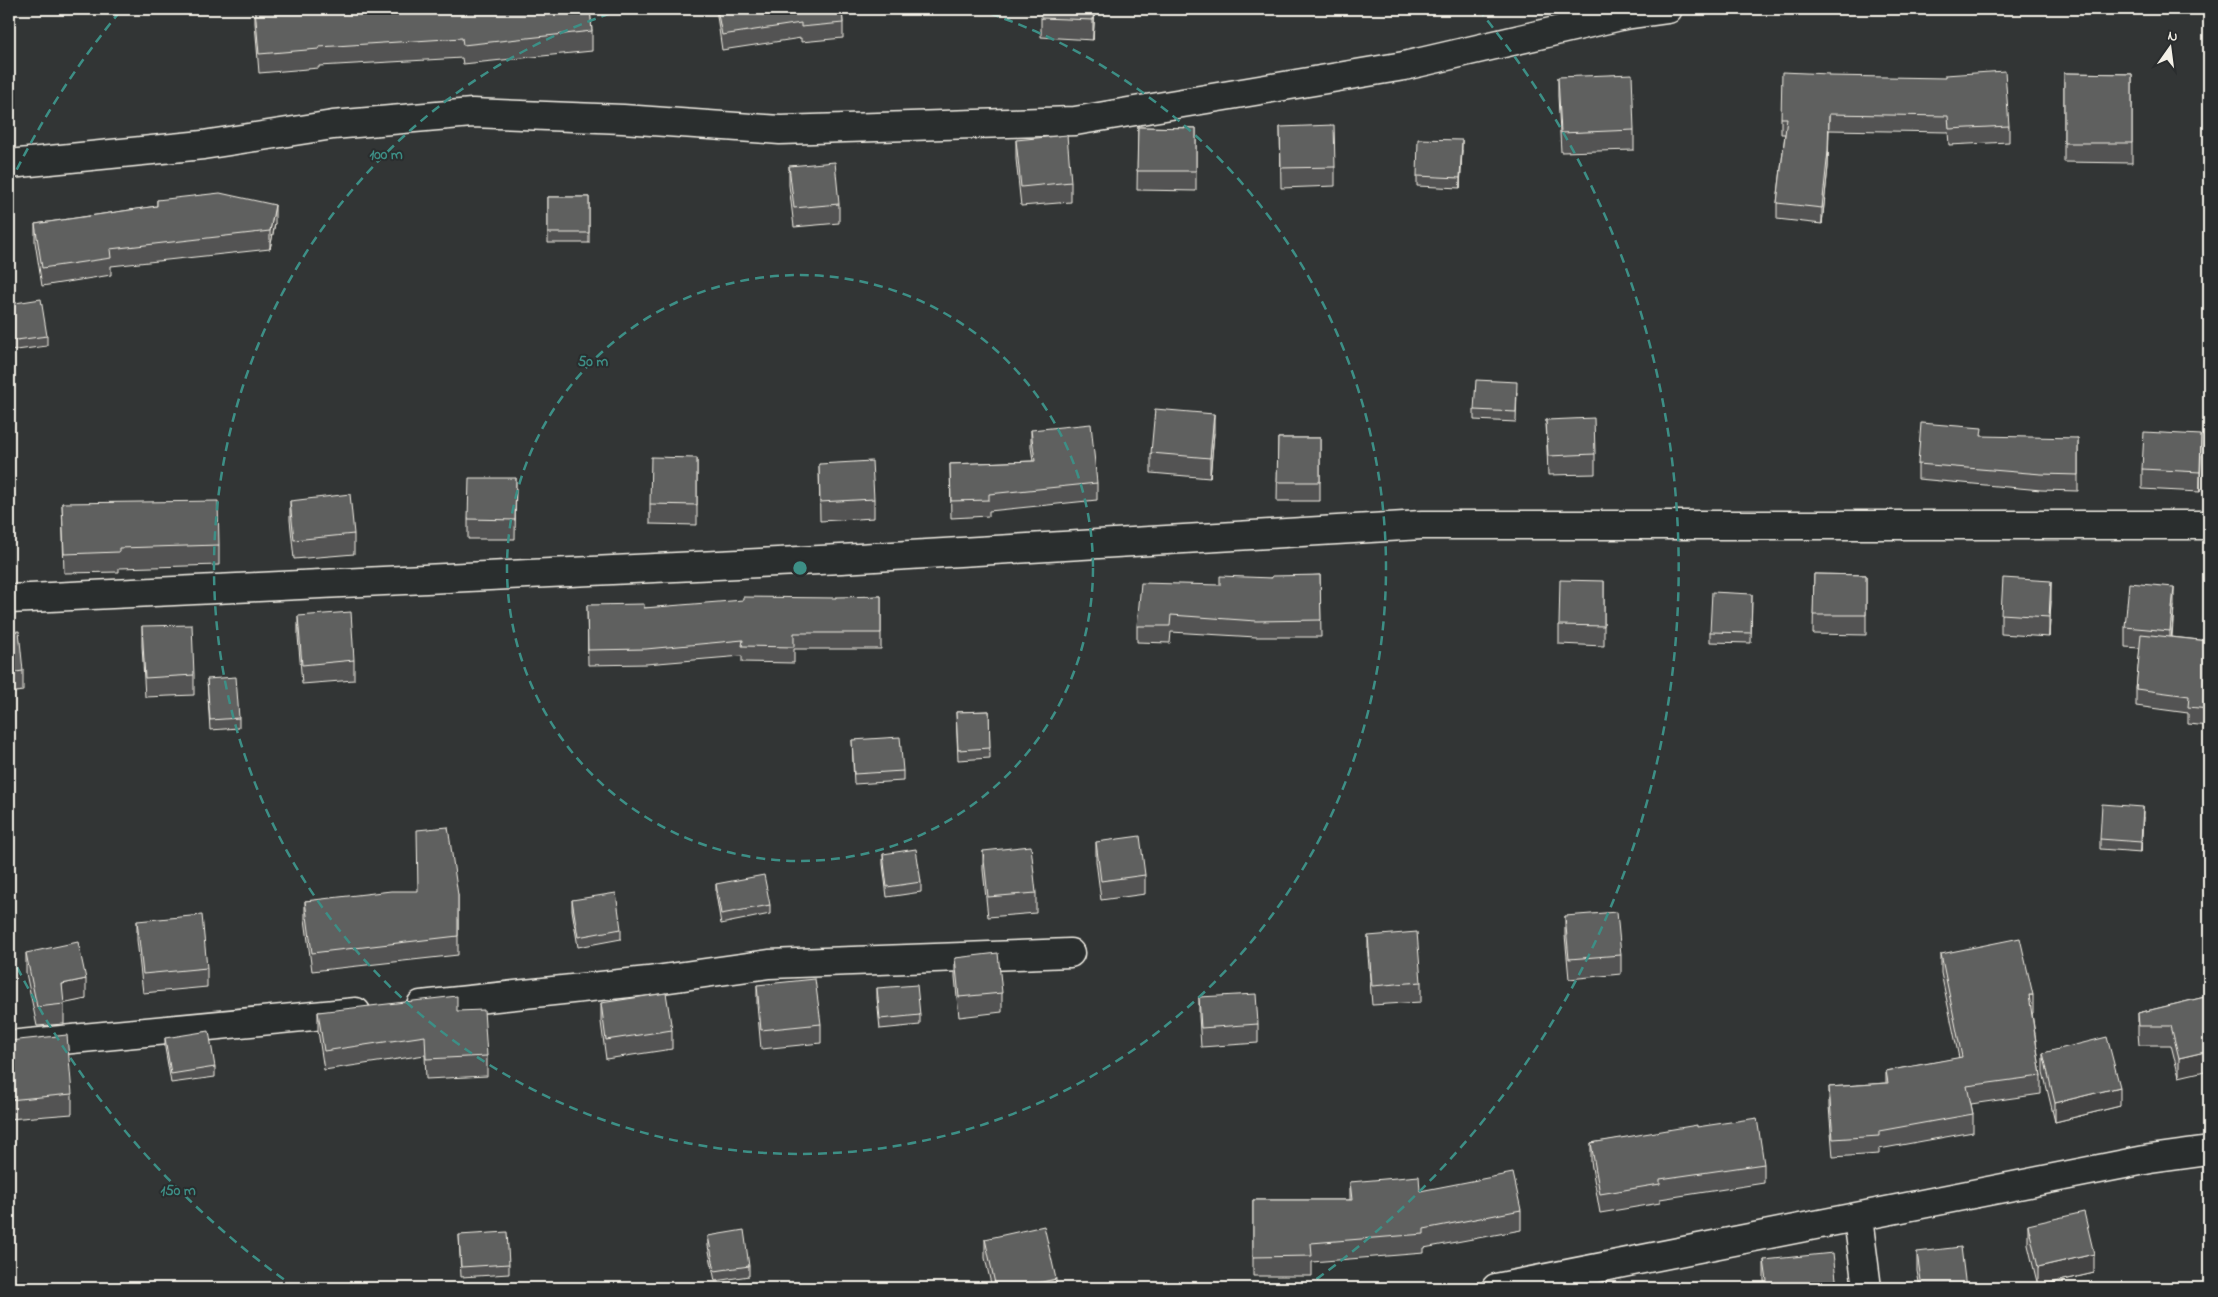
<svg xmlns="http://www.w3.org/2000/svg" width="2218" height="1297" font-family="'Indie Flower',sans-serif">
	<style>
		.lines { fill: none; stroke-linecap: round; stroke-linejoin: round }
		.minor-casing { stroke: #f4f1e8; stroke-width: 31 }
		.minor { stroke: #2a2d2e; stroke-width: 28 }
		.wall { fill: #525352; stroke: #f4f1e8 }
		.shaded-wall { fill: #424342; stroke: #f4f1e8 }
		.building { fill: #5f605f; stroke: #f4f1e8 }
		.ring { fill: none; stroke: #3d8f86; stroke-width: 2.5; stroke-dasharray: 9 6 }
		.centre { fill: #3d8f86; stroke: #2a2d2e; stroke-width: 2.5 }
		.ring-label { font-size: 15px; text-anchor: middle; font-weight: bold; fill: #3d8f86; stroke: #2a2d2e; stroke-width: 4; stroke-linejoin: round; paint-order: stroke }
	</style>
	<rect width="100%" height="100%" fill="#323535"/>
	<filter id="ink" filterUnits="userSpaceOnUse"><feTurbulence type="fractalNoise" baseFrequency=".02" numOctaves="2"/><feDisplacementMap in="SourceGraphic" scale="10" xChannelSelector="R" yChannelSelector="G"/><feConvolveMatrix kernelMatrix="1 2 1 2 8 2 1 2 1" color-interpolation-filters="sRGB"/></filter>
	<g filter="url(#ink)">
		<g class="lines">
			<defs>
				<path id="minor" d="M 9,164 L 203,145 L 333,125 L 472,113 L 623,119 L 780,130 L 1075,121 L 1404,66 L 1625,15 L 1668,9
					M 9,599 L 841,559 L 1422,525 L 2209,525
					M 421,1005 L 648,981 L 769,964 L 1070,953
					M 9,1045 L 356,1012
					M 1858,1218 L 1867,1288
					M 1496,1288 L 2150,1159 L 2209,1151"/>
			</defs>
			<use href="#minor" class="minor-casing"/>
			<use href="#minor" class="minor"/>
		</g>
		<path class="wall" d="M 255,9 L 590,9 L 592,31 L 592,51 L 463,64 L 462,58 L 319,66 L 319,68 L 259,73 L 255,23 Z
			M 656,9 L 691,9 L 691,10 L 656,13 Z
			M 716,9 L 842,9 L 843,23 L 843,38 L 801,42 L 801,38 L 722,50 Z
			M 1095,9 L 1093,40 L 1041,37 L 1041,18 Z
			M 1162,9 L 1189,9 L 1162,11 Z
			M 2064,73 L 2132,74 L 2132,163 L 2064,162 Z
			M 1829,76 L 2009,126 L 2009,142 L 1949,145 L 1948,132 L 1829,130 L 1828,167 L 1822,224 L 1777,219 L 1777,203 L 1785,134 L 1781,134 L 1781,118 Z
			M 1558,77 L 1634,130 L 1634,150 L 1561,152 L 1558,96 Z
			M 1138,127 L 1196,128 L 1196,191 L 1137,190 Z
			M 1280,127 L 1335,167 L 1335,186 L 1281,188 Z
			M 1016,140 L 1071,182 L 1071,202 L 1021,206 L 1016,159 Z
			M 1462,150 L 1460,188 L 1417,186 L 1417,176 Z
			M 789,166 L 839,204 L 839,223 L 794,227 L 789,185 Z
			M 548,197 L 589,197 L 589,243 L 548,243 Z
			M 157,200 L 275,223 L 270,249 L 111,266 L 111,275 L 42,286 L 35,242 L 35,224 L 157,206 Z
			M 9,304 L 47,336 L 47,346 L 9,351 Z
			M 1517,392 L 1516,422 L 1474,420 L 1474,410 Z
			M 1546,420 L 1595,454 L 1595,474 L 1548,475 Z
			M 1031,430 L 1097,483 L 1097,500 L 989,511 L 989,516 L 951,518 L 950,464 L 1033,461 L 1031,447 Z
			M 1214,433 L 1210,478 L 1151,473 L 1151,453 Z
			M 1278,438 L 1320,438 L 1320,501 L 1277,501 Z
			M 2078,438 L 2078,491 L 2041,490 L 1918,479 L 1918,464 Z
			M 2201,455 L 2200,492 L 2142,489 L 2142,469 Z
			M 697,458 L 697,525 L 650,524 L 650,504 Z
			M 819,464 L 874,499 L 874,518 L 820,521 Z
			M 516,478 L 515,539 L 468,539 L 468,519 Z
			M 290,501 L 354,534 L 354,554 L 294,559 L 290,520 Z
			M 62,503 L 219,545 L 219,565 L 119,568 L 119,572 L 64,573 Z
			M 1814,574 L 1866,575 L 1866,635 L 1813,634 Z
			M 1320,575 L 1321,637 L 1256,637 L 1171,632 L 1170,643 L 1137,642 L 1137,626 L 1220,585 L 1272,578 Z
			M 1604,581 L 1604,646 L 1559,644 L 1559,625 Z
			M 1752,594 L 1751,643 L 1710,642 L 1710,632 Z
			M 881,596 L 881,649 L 794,649 L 794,663 L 742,662 L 742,656 L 646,664 L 588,665 L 587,605 L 644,608 Z
			M 2051,601 L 2049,637 L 2001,634 L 2001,614 Z
			M 2174,606 L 2172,637 L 2209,641 L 2209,726 L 2188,724 L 2188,713 L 2136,706 L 2136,689 L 2140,648 L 2125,647 L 2125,627 Z
			M 298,616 L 354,660 L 354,680 L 302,684 L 298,636 Z
			M 142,626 L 194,675 L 194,695 L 145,697 L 142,646 Z
			M 9,632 L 23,671 L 23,691 L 9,693 Z
			M 207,679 L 239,718 L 239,728 L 210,730 Z
			M 989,711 L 990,758 L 958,760 L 956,712 Z
			M 852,740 L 903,771 L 903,781 L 854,784 Z
			M 2143,817 L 2141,852 L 2100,849 L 2100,839 Z
			M 1096,842 L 1145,875 L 1145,894 L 1101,900 L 1096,861 Z
			M 983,851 L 1036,893 L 1036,913 L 988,917 L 983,870 Z
			M 883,854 L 921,882 L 921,892 L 887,897 L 883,864 Z
			M 716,884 L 770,905 L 770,914 L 721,924 L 716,894 Z
			M 458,895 L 458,955 L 312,971 L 305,919 L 305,901 Z
			M 572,900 L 621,929 L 621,939 L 578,947 L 572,910 Z
			M 1565,916 L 1621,955 L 1621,974 L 1569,979 L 1565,935 Z
			M 137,921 L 207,968 L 207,987 L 143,993 L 137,940 Z
			M 1368,936 L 1421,982 L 1421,1002 L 1372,1005 L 1368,955 Z
			M 26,953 L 86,999 L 64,1003 L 64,1024 L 37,1026 L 26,973 Z
			M 1941,954 L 2033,1013 L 2032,1013 L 2041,1076 L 2041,1094 L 1971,1104 L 1973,1114 L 1973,1132 L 1879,1149 L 1879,1154 L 1833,1157 L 1829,1106 L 1829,1087 L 1886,1083 L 1886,1071 L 1959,1058 L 1941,973 Z
			M 955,958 L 1002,993 L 1002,1012 L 959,1017 L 955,977 Z
			M 757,985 L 821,1024 L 821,1043 L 761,1049 L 757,1004 Z
			M 877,988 L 920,1015 L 920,1025 L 880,1029 L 877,998 Z
			M 2209,996 L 2179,1077 L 2171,1045 L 2139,1045 L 2138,1033 L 2138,1013 Z
			M 1199,997 L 1258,1024 L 1258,1043 L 1201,1047 L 1199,1016 Z
			M 601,1003 L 672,1030 L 672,1049 L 606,1059 L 601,1022 Z
			M 457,1011 L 487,1056 L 487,1076 L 426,1079 L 425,1055 L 324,1070 L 318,1031 L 318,1012 Z
			M 165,1038 L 215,1067 L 215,1077 L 171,1083 L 165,1048 Z
			M 9,1041 L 72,1094 L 72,1114 L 9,1119 Z
			M 2043,1053 L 2120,1106 L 2055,1122 L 2043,1072 Z
			M 1697,1127 L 1764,1164 L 1764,1183 L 1660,1199 L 1660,1203 L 1600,1213 L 1591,1162 L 1591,1143 Z
			M 1350,1182 L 1420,1191 L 1521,1210 L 1521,1230 L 1424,1248 L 1424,1253 L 1312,1262 L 1312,1276 L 1253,1276 L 1253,1200 L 1350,1200 Z
			M 2028,1225 L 2094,1273 L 2038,1286 L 2028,1245 Z
			M 459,1235 L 509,1264 L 509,1274 L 461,1277 Z
			M 708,1236 L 749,1266 L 749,1276 L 715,1281 L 708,1246 Z
			M 985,1239 L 1056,1288 L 992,1288 L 985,1258 Z
			M 1917,1252 L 1966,1288 L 1920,1288 L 1917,1271 Z
			M 1764,1260 L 1837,1288 L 1765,1288 L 1764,1280 Z"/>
		<path class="shaded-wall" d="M 1094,9 L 1095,9 L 1093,40 L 1093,20 Z
			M 15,89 L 15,109 L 9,110 L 9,91 Z
			M 1829,114 L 1828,167 L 1822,224 L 1822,208 Z
			M 1462,140 L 1462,150 L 1460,188 L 1460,178 Z
			M 275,205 L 275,223 L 270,249 L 270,231 Z
			M 1214,414 L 1214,433 L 1210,478 L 1210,458 Z
			M 2201,435 L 2201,455 L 2200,492 L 2200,472 Z
			M 2051,581 L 2051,601 L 2049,637 L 2049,617 Z
			M 2174,587 L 2174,606 L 2170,651 L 2170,631 Z
			M 2143,807 L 2143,817 L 2141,852 L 2141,842 Z
			M 86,979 L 86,999 L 62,1004 L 62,984 Z
			M 2029,995 L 2033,995 L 2033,1013 L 2029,1014 Z
			M 2209,1051 L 2209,1070 L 2179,1077 L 2179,1058 Z
			M 2120,1087 L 2120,1106 L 2055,1122 L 2055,1103 Z
			M 2094,1254 L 2094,1273 L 2038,1286 L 2038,1267 Z
			M 1056,1279 L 1056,1288 L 1015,1288 Z"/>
		<path class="building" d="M 255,9 L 590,9 L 592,31 L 463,45 L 462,38 L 319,47 L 319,49 L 259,54 Z
			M 717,9 L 842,9 L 843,23 L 801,27 L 801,23 L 722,35 Z
			M 1041,9 L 1094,9 L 1093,20 L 1041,18 Z
			M 9,60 L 15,89 L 9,91 Z
			M 2005,71 L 2009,126 L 1949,129 L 1948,116 L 1829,114 L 1828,151 L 1822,208 L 1777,203 L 1787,118 L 1781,118 L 1782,72 L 1829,74 L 1829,76 L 1945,78 L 1945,75 Z
			M 2064,73 L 2132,74 L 2132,143 L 2064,143 Z
			M 1632,74 L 1634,130 L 1561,133 L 1558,77 Z
			M 1334,125 L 1335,167 L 1281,168 L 1280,127 Z
			M 1138,127 L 1196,128 L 1196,171 L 1137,171 Z
			M 1067,135 L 1071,182 L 1021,187 L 1016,140 Z
			M 1418,139 L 1462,140 L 1460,178 L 1417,176 Z
			M 835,162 L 839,204 L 794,208 L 789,166 Z
			M 220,193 L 275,205 L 270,231 L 110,249 L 111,258 L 42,268 L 35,224 L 157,206 L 157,200 Z
			M 548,197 L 589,197 L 589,233 L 548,233 Z
			M 41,299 L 47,336 L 9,341 L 9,304 Z
			M 1476,380 L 1517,382 L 1516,412 L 1474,410 Z
			M 1155,409 L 1214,414 L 1210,458 L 1151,453 Z
			M 1594,418 L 1595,454 L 1548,456 L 1546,420 Z
			M 1921,423 L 1982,428 L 1981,436 L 2078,438 L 2078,475 L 2041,474 L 1918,464 Z
			M 1091,424 L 1097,483 L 989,494 L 989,500 L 951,501 L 950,464 L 1035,461 L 1031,430 Z
			M 2144,432 L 2201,435 L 2200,472 L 2142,469 Z
			M 1278,438 L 1320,438 L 1320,482 L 1277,482 Z
			M 651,457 L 697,458 L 697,505 L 650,504 Z
			M 872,461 L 874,499 L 820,502 L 819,464 Z
			M 469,478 L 516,478 L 515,520 L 468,519 Z
			M 350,494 L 354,534 L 294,540 L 290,501 Z
			M 218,501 L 219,545 L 119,548 L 119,552 L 64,554 L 62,503 Z
			M 1814,574 L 1866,575 L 1866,615 L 1813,615 Z
			M 1320,575 L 1321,620 L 1256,621 L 1171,615 L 1170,626 L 1137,626 L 1141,583 L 1220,585 L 1220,576 L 1272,578 L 1272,576 Z
			M 2003,578 L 2051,581 L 2049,617 L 2001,614 Z
			M 1560,580 L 1604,581 L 1604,626 L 1559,625 Z
			M 2129,583 L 2174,587 L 2170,631 L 2125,627 Z
			M 1712,592 L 1752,594 L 1751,633 L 1710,632 Z
			M 881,596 L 881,633 L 794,633 L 794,647 L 742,646 L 743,640 L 646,649 L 588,650 L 587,605 L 644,604 L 644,608 L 743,600 L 743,597 L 836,598 L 836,597 Z
			M 351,612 L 354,660 L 302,665 L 298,616 Z
			M 192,625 L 194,675 L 145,678 L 142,626 Z
			M 19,631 L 23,671 L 9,673 L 9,632 Z
			M 2141,634 L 2209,641 L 2209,709 L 2188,707 L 2189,696 L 2136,689 Z
			M 236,677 L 239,718 L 210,720 L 207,679 Z
			M 989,711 L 990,748 L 958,750 L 956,712 Z
			M 900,737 L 903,771 L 854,774 L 852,740 Z
			M 2102,804 L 2143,807 L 2141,842 L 2100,839 Z
			M 448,827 L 458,895 L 458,936 L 312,953 L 305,901 L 391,891 L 418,891 L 417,830 Z
			M 1140,836 L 1145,875 L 1101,881 L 1096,842 Z
			M 1031,846 L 1036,893 L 988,897 L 983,851 Z
			M 916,849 L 921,882 L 887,887 L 883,854 Z
			M 764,875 L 770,905 L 721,914 L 716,884 Z
			M 616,893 L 621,929 L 578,937 L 572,900 Z
			M 1617,912 L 1621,955 L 1569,959 L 1565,916 Z
			M 202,915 L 207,968 L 143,974 L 137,921 Z
			M 1417,932 L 1421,982 L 1372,986 L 1368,936 Z
			M 2020,938 L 2033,995 L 2029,995 L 2041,1076 L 1967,1086 L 1973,1114 L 1879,1131 L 1879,1136 L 1833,1139 L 1829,1087 L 1888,1083 L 1886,1071 L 1962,1057 L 1941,954 Z
			M 78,942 L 86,979 L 62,984 L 64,1004 L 37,1007 L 26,953 Z
			M 998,953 L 1002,993 L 959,997 L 955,958 Z
			M 815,979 L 821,1024 L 761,1030 L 757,985 Z
			M 917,985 L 920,1015 L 880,1019 L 877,988 Z
			M 666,993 L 672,1030 L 606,1040 L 601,1003 Z
			M 1256,994 L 1258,1024 L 1201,1028 L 1199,997 Z
			M 457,996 L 457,1011 L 484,1010 L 487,1056 L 426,1059 L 425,1036 L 324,1051 L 318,1012 Z
			M 2209,996 L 2209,1051 L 2179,1058 L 2171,1026 L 2139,1026 L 2138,1013 Z
			M 209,1031 L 215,1067 L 171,1074 L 165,1038 Z
			M 67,1035 L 72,1094 L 9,1100 L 9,1041 Z
			M 2107,1037 L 2120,1087 L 2055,1103 L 2043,1053 Z
			M 1757,1118 L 1764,1164 L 1660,1179 L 1660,1184 L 1600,1194 L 1591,1143 L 1697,1125 L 1697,1127 Z
			M 1513,1173 L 1521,1210 L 1424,1229 L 1424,1234 L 1311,1243 L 1312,1256 L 1253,1257 L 1253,1200 L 1352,1200 L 1350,1182 L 1419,1176 L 1420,1191 Z
			M 2084,1212 L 2094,1254 L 2038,1267 L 2028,1225 Z
			M 1044,1226 L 1056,1279 L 1015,1288 L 996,1288 L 985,1239 Z
			M 744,1230 L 749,1266 L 715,1271 L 708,1236 Z
			M 507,1232 L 509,1264 L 461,1267 L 459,1235 Z
			M 1961,1247 L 1966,1288 L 1922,1288 L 1917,1252 Z
			M 1833,1253 L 1837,1288 L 1768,1288 L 1764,1260 Z
			M 1676,1284 L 1676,1288 L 1643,1288 Z"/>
	</g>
	<g class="ring">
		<circle cx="800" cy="568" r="293"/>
		<path d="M976 9A586 586 0 1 1 624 9"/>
		<path d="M296 1288A879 879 0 0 1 10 953M10 183A879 879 0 0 1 122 9M1478 9A879 879 0 0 1 1304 1288"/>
	</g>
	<circle cx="800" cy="568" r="8" class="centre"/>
	<g class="ring-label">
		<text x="386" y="159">100 m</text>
		<text x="593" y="366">50 m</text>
		<text x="178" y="1195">150 m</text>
	</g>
	<rect width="2218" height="1297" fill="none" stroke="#2a2d2e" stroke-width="30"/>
	<rect x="15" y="15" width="2188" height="1267" fill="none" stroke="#f4f1e8" stroke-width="2" filter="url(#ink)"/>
	<g transform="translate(2170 48) rotate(14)" stroke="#2a2d2e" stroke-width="4" paint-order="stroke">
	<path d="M0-4L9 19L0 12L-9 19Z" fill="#f4f1e8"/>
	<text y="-8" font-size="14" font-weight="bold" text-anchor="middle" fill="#f4f1e8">N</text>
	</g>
</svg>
